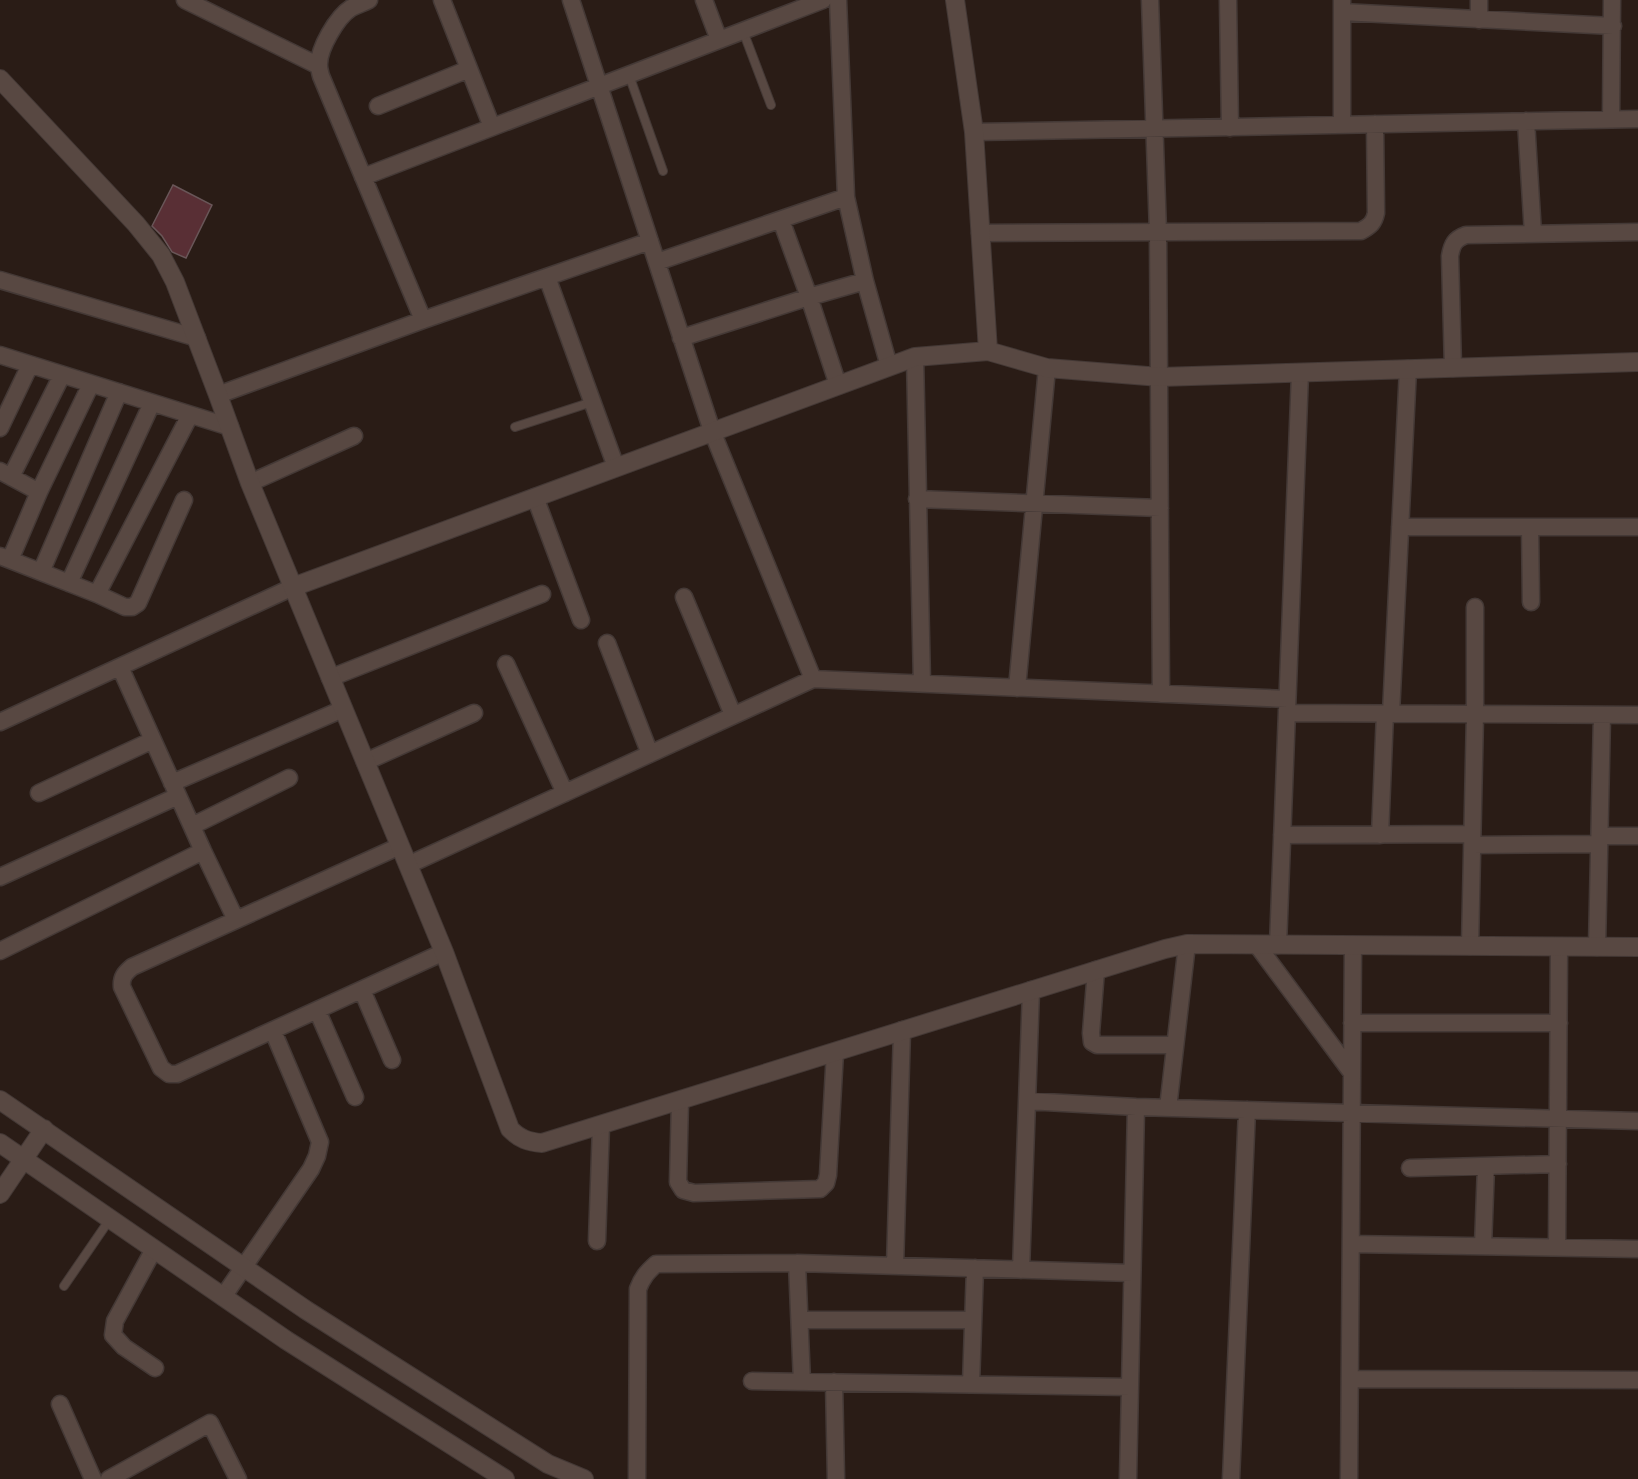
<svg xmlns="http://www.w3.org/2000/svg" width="1638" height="1479" font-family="Mulish,sans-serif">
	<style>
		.building { fill: #592f35; stroke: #695658; stroke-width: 1.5 }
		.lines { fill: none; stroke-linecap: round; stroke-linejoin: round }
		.lane-casing { stroke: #443936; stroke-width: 10 }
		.street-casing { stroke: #443936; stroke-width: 19 }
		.secondary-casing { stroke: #443936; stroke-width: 20 }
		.lane { stroke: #584842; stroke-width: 8 }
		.street { stroke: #584842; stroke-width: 16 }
		.secondary { stroke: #584842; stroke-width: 18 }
	</style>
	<rect width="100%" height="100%" fill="#2a1c16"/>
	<path class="building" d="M 173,185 L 212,205 L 186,258 L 172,252 L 162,236 L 152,226 Z"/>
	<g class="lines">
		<defs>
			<path id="lane" d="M 743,31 L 771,105
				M 629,75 L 663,171
				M 515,427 L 592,402
				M 64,1286 L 110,1219"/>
			<path id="street" d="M 185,0 L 319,66
				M 369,0 C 363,3 357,5 351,8 C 337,17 318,49 319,66 C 319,69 320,72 321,76 L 423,320
				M 442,0 L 492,127
				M 571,0 L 712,431 L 813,679
				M 704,0 L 719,40
				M 838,0 L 846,197 L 865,281 L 889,366
				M 1150,0 L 1158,232 L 1161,694
				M 1228,0 L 1230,128
				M 1342,0 L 1342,125
				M 1342,12 L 1613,26
				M 1479,20 L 1479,0
				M 378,106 L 469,69
				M 1611,119 L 1612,0
				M 1526,121 L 1533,234
				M 974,132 L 1638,119
				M 363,177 L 823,0
				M 781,220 L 809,297 L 838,385
				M 980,233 L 1361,231 C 1370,226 1374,223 1376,213 L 1375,124
				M 657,262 L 846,197
				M 547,277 L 616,467
				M 0,280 L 197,338
				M 681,338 L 809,297 L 865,281
				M 0,355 L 230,427
				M 915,357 L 922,684
				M 1453,368 L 1450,256 C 1452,244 1455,239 1466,235 L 1638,232
				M 218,395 L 423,320 L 650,241
				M 0,428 L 30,365
				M 0,471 L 39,492
				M 11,477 L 62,375
				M 250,483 L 354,436
				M 535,497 L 581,620
				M 917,499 L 1160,508
				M 1400,527 L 1638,527
				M 1530,527 L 1531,602
				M 0,556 L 97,594 L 125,607 L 132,607 L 138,603 L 184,500
				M 10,560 L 39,492 L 91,384
				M 41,572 L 119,392
				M 69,583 L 152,403
				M 97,594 L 190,415
				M 684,597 L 733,715
				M 607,643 L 650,754
				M 506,664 L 565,793
				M 120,667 L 203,851 L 236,920
				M 330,678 L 542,594
				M 1017,688 L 1047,368
				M 1287,713 L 1638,715
				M 1391,713 L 1408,369
				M 0,722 L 293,587
				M 365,762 L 474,713
				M 172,783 L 343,709
				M 39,793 L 153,740
				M 192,826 L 289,778
				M 1282,835 L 1472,834
				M 1380,835 L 1385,713
				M 1600,836 L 1638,836
				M 1472,845 L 1599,844
				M 400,846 L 132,967 C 125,973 121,977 122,987 L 161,1068 L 169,1074 L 177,1074 L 444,952
				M 408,865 L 813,679 L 1287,699
				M 0,877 L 178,796
				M 1257,945 L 1352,1073
				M 1278,945 L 1300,373
				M 1470,946 L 1475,714 L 1475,607
				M 1597,947 L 1602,715
				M 0,951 L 203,851
				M 1096,970 L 1091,1033 L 1092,1042 L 1097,1045 L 1175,1045
				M 362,990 L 392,1060
				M 317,1010 L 355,1097
				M 1352,1023 L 1559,1023
				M 680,1100 L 678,1182 L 683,1190 L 694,1193 L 820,1189 L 826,1183 L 828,1175 L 835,1052
				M 1027,1101 L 1136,1107 L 1638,1121
				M 1168,1108 L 1187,944
				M 1410,1168 L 1558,1164
				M 597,1241 L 601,1125
				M 1351,1244 L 1638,1249
				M 1483,1246 L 1486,1166
				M 1557,1248 L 1559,947
				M 154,1249 L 115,1321 L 113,1335 L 124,1347 L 155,1368
				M 797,1263 L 802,1382
				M 895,1266 L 902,1030
				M 1021,1270 L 1031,990
				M 223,1297 L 311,1169 L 317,1156 L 320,1142 L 273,1031
				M 800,1320 L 973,1320
				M 1350,1379 L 1638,1380
				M 752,1381 L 1130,1387
				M 834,1382 L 836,1479
				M 971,1384 L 975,1268
				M 60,1404 L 93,1479
				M 109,1479 L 210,1423 L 238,1479
				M 637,1479 L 638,1289 C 642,1278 647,1272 656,1264 L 797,1263 L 1132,1273
				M 1128,1479 L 1136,1107
				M 1231,1479 L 1247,1110
				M 1349,1479 L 1353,945"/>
			<path id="secondary" d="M 955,0 L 974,132 L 988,351
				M 0,79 L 136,224 L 161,255 L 175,282 L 218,395 L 250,483 L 444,952 L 510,1129 C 520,1139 528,1142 542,1143 L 1165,949 L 1187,944 L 1638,947
				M 293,587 L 915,357 L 988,351 L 1047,368 L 1160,377 L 1638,362
				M 0,1100 L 306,1310 L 548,1464 L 584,1479
				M 0,1143 L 286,1340 L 505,1479
				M 0,1194 L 44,1129"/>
		</defs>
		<use href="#lane" class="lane-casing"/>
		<use href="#street" class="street-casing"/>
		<use href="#secondary" class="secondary-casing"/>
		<use href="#lane" class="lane"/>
		<use href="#street" class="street"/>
		<use href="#secondary" class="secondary"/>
	</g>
</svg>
